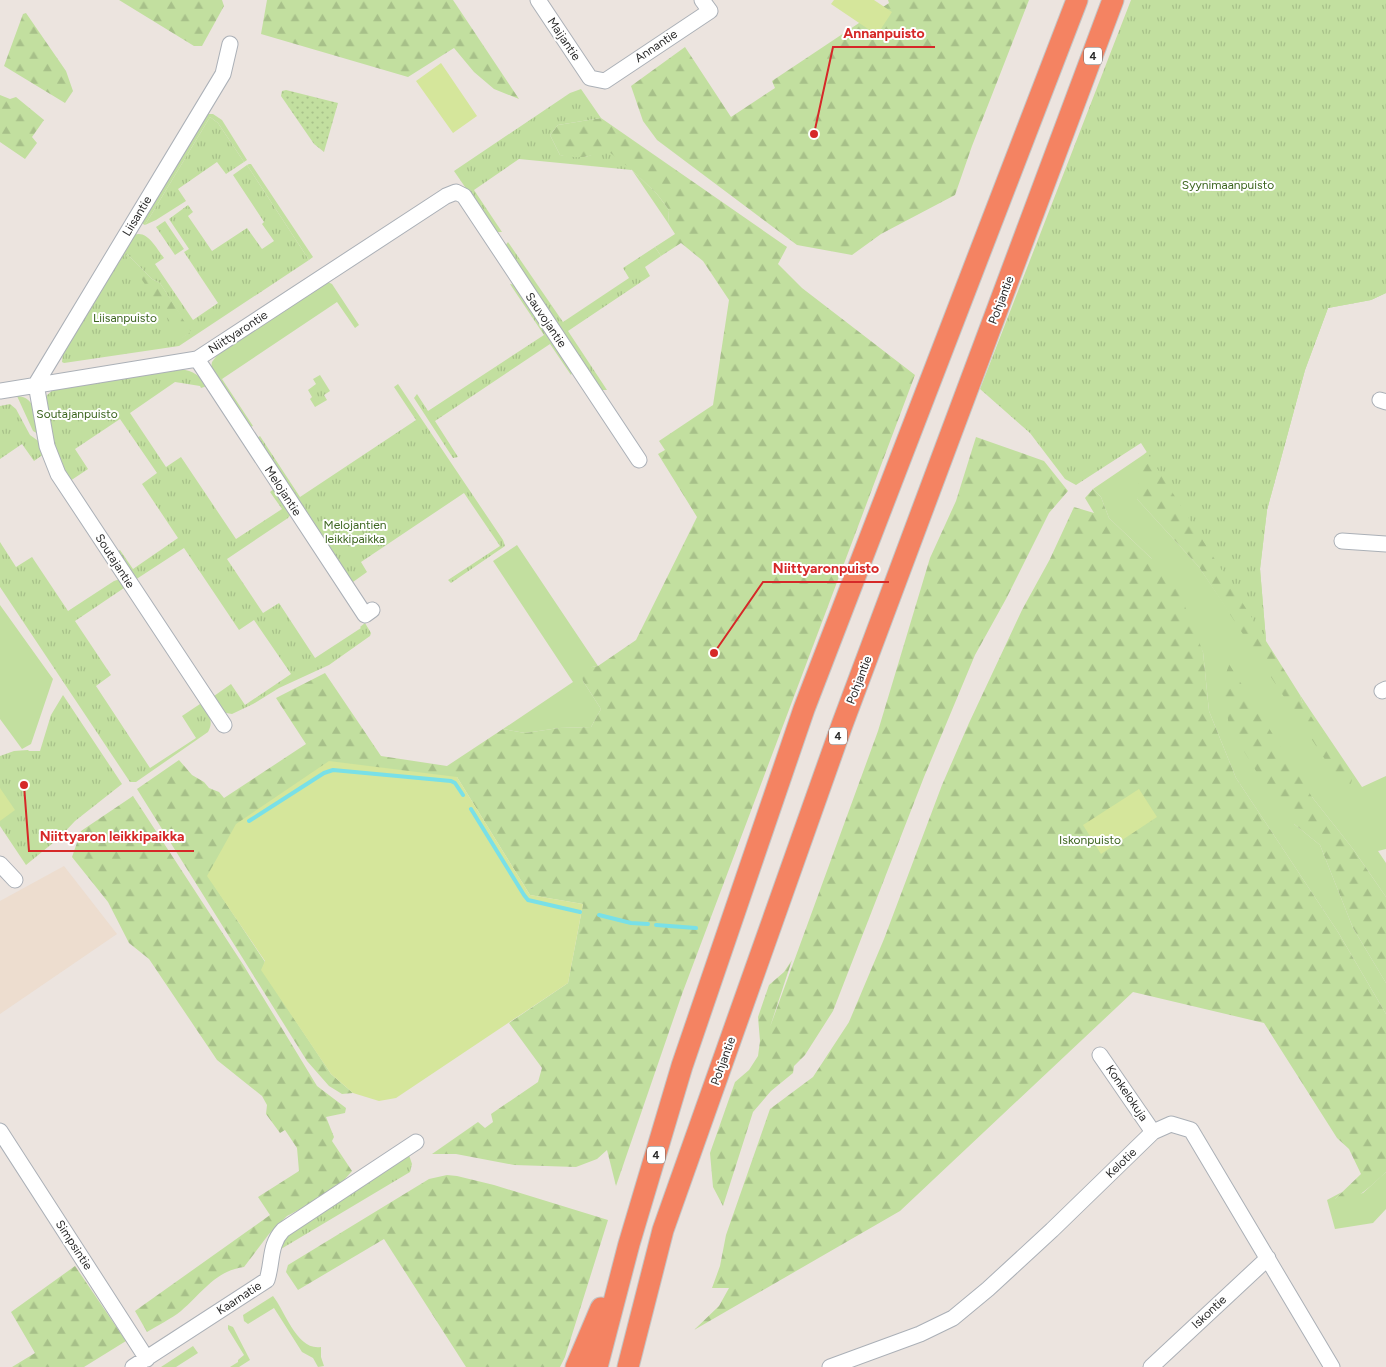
<svg xmlns="http://www.w3.org/2000/svg" width="1386" height="1367" font-family="Figtree,sans-serif">
	<style>
		.education { fill: #edddcf }
		.grass { fill: #c2df9f }
		.forest { fill: url(#forest-firs) }
		.park { fill: url(#park-tufts); fill-rule: evenodd }
		.garden { fill: url(#garden-dots) }
		.pitch { fill: #d5e69b }
		.lines { fill: none; stroke-linecap: round; stroke-linejoin: round }
		.stream { stroke: #79e0e7; stroke-width: 4 }
		.minor-casing { stroke: #abb0b7; stroke-width: 17 }
		.highway-casing { stroke: #c4c4c4; stroke-width: 23 }
		.minor { stroke: #fff; stroke-width: 15 }
		.highway { stroke: #f48362; stroke-width: 21 }
		.labels { text-anchor: middle; dominant-baseline: central; stroke-width: 4; stroke-linejoin: round; paint-order: stroke }
		.shield { fill: #fff; stroke: #6b6b6b; stroke-width: 1 }
		.shield-label { font-size: 11px; font-weight: bold; fill: #2b2b2b }
		.street-label { font-size: 12px; fill: #2b2b2b; stroke: #fff }
		.park-label { font-size: 12px; fill: #3c651f; stroke: #fff }
		.leader { fill: none; stroke: #d62828; stroke-width: 2 }
		.callout-dot { fill: #d62828; stroke: #fff; stroke-width: 2 }
		.callout-label { font-size: 14px; text-anchor: middle; font-weight: bold; fill: #d62828; stroke: #fff; stroke-width: 4; stroke-linejoin: round; paint-order: stroke }
	</style>
	<defs>
		<pattern id="forest-firs" width="22" height="20" patternUnits="userSpaceOnUse" patternTransform="scale(1.25)"><rect width="22" height="20" fill="#c2df9f"/><path d="M5 1l3.5 6h-7zM16 11l3.5 6h-7z" fill="#a7c089"/></pattern>
		<pattern id="park-tufts" width="24" height="20" patternUnits="userSpaceOnUse" patternTransform="scale(1.25)"><rect width="24" height="20" fill="#c2df9f"/><path d="M3 7l-1-3M5 7V3M7 7l1-3M15 17l-1-3M17 17v-4M19 17l1-3" fill="none" stroke="#a7c089"/></pattern>
		<pattern id="garden-dots" width="8" height="8" patternUnits="userSpaceOnUse" patternTransform="scale(1.25)"><rect width="8" height="8" fill="#c2df9f"/><path d="M2 2h.1M6 6h.1" fill="none" stroke="#a7c089" stroke-width="1.8" stroke-linecap="round"/></pattern>
	</defs>
	<rect width="100%" height="100%" fill="#ece4df"/>
	<path class="education" d="M 64,866 L 117,934 L 0,1014 L 0,901 Z"/>
	<path class="grass" d="M 206,114 L 213,114 L 222,120 L 247,160 L 244,162 L 218,123 L 210,117 L 145,225 L 143,224 L 142,222 Z
		M 249,164 L 251,164 L 313,257 L 309,260 L 247,165 Z
		M 632,170 L 657,194 L 669,210 L 668,223 Z
		M 328,282 L 332,284 L 359,325 L 355,328 L 337,302 L 222,379 L 253,426 L 250,427 L 211,368 L 212,362 L 218,354 Z
		M 17,396 C 37,397 36,419 40,435 L 33,431 Z
		M 1167,436 L 1137,499 L 1199,567 L 1263,662 L 1303,704 L 1300,695 L 1362,787 L 1386,776 L 1386,849 L 1378,851 L 1386,863 L 1386,897 L 1353,849 L 1312,797 L 1294,824 L 1320,845 L 1353,928 L 1386,983 L 1386,1014 L 1338,932 L 1236,778 L 1209,711 L 1203,652 L 1151,558 L 1109,518 L 1101,497 L 1093,489 L 1143,455 Z
		M 517,545 L 598,666 L 592,667 L 583,681 L 601,709 L 591,727 L 559,728 L 525,733 L 503,729 L 573,682 L 493,561 Z
		M 0,605 L 53,679 L 31,744 L 22,749 L 0,719 Z
		M 1386,1172 L 1386,1209 L 1373,1223 L 1335,1229 L 1327,1200 L 1342,1192 L 1335,1199 L 1363,1193 Z
		M 273,1296 C 285,1311 297,1351 321,1347 L 321,1357 L 324,1366 L 318,1367 L 313,1358 L 302,1352 L 274,1308 L 248,1324 L 244,1321 L 243,1315 Z
		M 228,1325 L 233,1327 L 250,1360 L 239,1367 L 230,1367 L 238,1362 L 238,1360 L 244,1355 L 228,1329 Z
		M 193,1346 L 198,1353 L 176,1367 L 161,1367 Z"/>
	<path class="forest" d="M 119,0 L 222,0 L 224,6 L 202,46 L 194,46 Z
		M 267,0 L 453,0 L 519,99 L 494,89 L 474,72 L 454,48 L 408,77 L 261,34 Z
		M 888,0 L 1029,0 L 972,146 L 955,195 L 881,234 L 852,255 L 797,245 L 657,140 L 643,121 L 631,86 L 685,47 L 731,117 L 775,88 L 772,81 L 889,3 Z
		M 26,13 L 66,71 L 73,91 L 65,103 L 4,66 L 23,14 Z
		M 0,95 L 10,99 L 16,97 L 44,120 L 32,137 L 37,143 L 25,159 L 0,142 Z
		M 601,118 L 787,247 L 778,264 L 802,288 L 915,375 L 682,994 L 616,1186 L 607,1150 L 597,1159 L 576,1167 L 514,1165 L 456,1154 L 432,1154 L 478,1122 L 485,1128 L 493,1122 L 491,1114 L 538,1082 L 542,1068 L 509,1023 L 568,983 L 583,904 L 530,895 L 457,777 L 208,876 L 265,962 L 262,970 L 331,1074 L 353,1093 L 342,1094 L 329,1086 L 307,1061 L 137,789 L 179,760 L 192,775 L 204,782 L 209,788 L 219,792 L 224,798 L 306,744 L 276,698 L 325,673 L 381,756 L 447,766 L 503,729 L 525,733 L 559,728 L 591,727 L 601,709 L 583,681 L 581,672 L 592,667 L 598,666 L 636,640 L 697,517 L 658,454 L 665,450 L 659,441 L 713,405 L 729,300 L 703,261 L 681,243 L 661,256 L 655,247 L 675,234 L 668,223 L 669,210 L 657,194 L 632,170 L 598,154 L 575,159 L 560,155 L 550,135 L 558,125 Z
		M 127,254 L 152,279 L 160,283 L 192,332 L 172,344 L 80,349 Z
		M 1386,293 L 1371,300 L 1328,308 L 1305,370 L 1267,510 L 1260,569 L 1266,641 L 1300,695 L 1303,704 L 1352,780 L 1350,786 L 1343,787 L 1199,567 L 1137,499 L 1140,470 L 1175,441 L 1272,298 Z
		M 976,437 L 1044,461 L 1068,491 L 1049,513 L 1006,599 L 975,655 L 924,777 L 833,1011 L 805,1055 L 794,1066 L 793,1073 L 771,1091 L 753,1112 L 723,1206 L 713,1187 L 710,1153 L 735,1082 L 749,1070 L 758,1056 L 760,1041 L 758,1017 L 769,985 L 784,972 L 792,960 L 770,1027 L 878,731 L 930,558 L 956,501 Z
		M 1093,489 L 1101,497 L 1109,518 L 1175,581 L 1203,652 L 1209,711 L 1236,778 L 1338,932 L 1386,1014 L 1386,1172 C 1372,1185 1355,1203 1334,1204 L 1335,1199 L 1361,1174 L 1349,1149 L 1337,1138 L 1264,1023 L 1133,992 L 900,1211 L 694,1330 L 719,1306 L 729,1288 L 712,1288 L 720,1266 L 726,1235 L 770,1109 L 813,1077 L 849,1022 L 884,939 L 942,785 L 969,723 L 1022,610 L 1050,559 L 1074,507 L 1094,513 L 1085,498 Z
		M 1229,664 L 1312,797 L 1353,849 L 1386,897 L 1386,983 L 1353,928 L 1320,845 L 1294,824 L 1264,784 L 1229,727 L 1223,683 Z
		M 133,796 L 244,966 L 317,1086 L 346,1108 L 345,1113 L 326,1117 L 334,1137 L 332,1141 L 352,1171 L 339,1186 L 325,1196 L 287,1216 L 269,1234 L 244,1267 C 215,1271 202,1293 181,1311 C 171,1319 158,1325 147,1332 L 135,1311 L 270,1215 L 258,1197 L 299,1171 L 297,1148 L 285,1130 L 280,1133 L 266,1114 L 267,1105 L 262,1096 L 217,1060 L 149,959 L 129,943 L 108,902 L 72,857 L 81,831 Z
		M 447,1175 L 457,1176 L 494,1185 L 608,1220 L 565,1357 L 560,1367 L 466,1367 L 384,1239 L 298,1290 L 286,1272 L 288,1265 L 429,1179 Z
		M 75,1266 L 126,1341 L 84,1367 L 12,1367 L 35,1353 L 11,1312 Z"/>
	<path class="park" d="M 1131,0 L 1386,0 L 1386,293 L 1371,300 L 1328,308 L 1305,370 L 1267,510 L 1260,569 L 1266,640 L 1141,443 L 1076,485 L 1065,479 L 1030,433 L 980,389 Z
		M 581,89 L 601,118 L 558,125 L 550,135 L 560,155 C 575,158 592,160 603,147 L 632,170 L 519,159 L 474,190 L 502,232 L 496,232 L 454,171 L 570,93 Z
		M 210,117 L 218,123 L 244,162 L 226,174 L 217,162 L 178,189 L 186,201 L 156,220 L 145,225 Z
		M 247,165 L 309,260 L 179,346 L 64,363 L 62,362 L 63,352 L 134,235 C 147,229 157,249 164,258 L 155,264 L 193,320 L 218,303 L 184,252 L 189,249 L 169,219 L 188,205 L 193,212 L 188,216 L 212,251 L 247,228 L 262,249 L 274,241 L 262,224 L 264,222 L 233,175 ZM 127,254 L 152,279 L 160,283 L 191,332 L 181,338 L 126,256 Z
		M 165,221 L 184,249 L 175,255 L 156,227 Z
		M 508,242 L 563,322 L 629,278 L 623,268 L 655,247 L 661,256 L 645,267 L 650,276 L 568,331 L 607,390 L 601,390 L 505,246 Z
		M 510,284 L 518,285 L 574,369 L 571,375 L 550,344 L 435,421 L 458,457 L 453,458 L 414,398 L 417,394 L 428,411 L 544,335 Z
		M 181,369 C 193,371 201,376 207,386 L 201,388 L 200,386 L 175,382 L 130,413 L 166,467 L 181,457 L 236,539 L 282,509 L 270,492 L 275,488 L 292,513 L 288,518 L 227,559 L 263,613 L 279,603 L 315,658 L 361,628 L 360,627 L 365,623 L 371,633 L 370,636 L 329,665 L 279,688 L 253,704 L 232,714 L 221,712 L 212,700 L 214,696 L 231,684 L 245,705 L 291,674 L 254,620 L 239,630 L 184,548 L 135,580 L 115,553 L 120,550 L 133,569 L 178,538 L 142,484 L 157,473 L 120,419 L 75,449 L 88,469 L 70,481 L 61,471 L 44,401 L 46,396 L 54,389 Z
		M 320,375 L 330,391 L 324,395 L 327,400 L 315,407 L 310,399 L 312,397 L 308,390 L 316,384 L 313,379 Z
		M 398,384 L 503,540 L 505,546 L 451,583 L 448,580 L 500,546 L 464,493 L 361,562 L 367,572 L 353,582 L 350,580 L 257,438 L 260,436 L 300,497 L 416,420 L 394,387 Z
		M 10,404 L 16,409 L 30,435 L 41,443 L 44,454 L 34,461 L 22,444 L 0,459 L 0,406 Z
		M 0,542 L 16,567 L 32,557 L 68,611 L 114,581 L 120,579 L 124,588 L 75,621 L 111,675 L 96,686 L 150,768 L 196,738 L 182,716 L 200,704 L 203,705 C 209,715 214,721 208,732 L 136,782 L 130,782 L 0,587 Z
		M 63,695 L 122,784 L 75,821 L 59,838 L 26,865 L 0,826 L 0,756 L 14,751 L 28,750 L 29,751 L 40,751 L 51,715 Z
		M 409,1155 L 412,1164 L 410,1172 L 281,1249 L 279,1248 L 281,1239 Z"/>
	<path class="garden" d="M 286,90 L 338,103 L 324,152 L 314,144 L 281,96 L 282,91 Z"/>
	<path class="pitch" d="M 834,0 L 874,0 L 892,12 L 877,35 L 831,4 Z
		M 441,63 L 477,116 L 453,133 L 416,81 Z
		M 329,761 L 457,777 L 530,895 L 583,904 L 568,983 L 396,1098 L 379,1101 L 353,1093 L 331,1074 L 261,970 L 265,961 L 207,876 L 236,824 Z
		M 0,788 L 15,810 L 0,821 Z
		M 1139,789 L 1157,817 L 1101,854 L 1083,825 Z"/>
	<g class="lines">
		<path class="stream" d="M 471,809 L 524,895 L 528,900 L 580,912
			M 249,821 L 324,773 L 333,770 L 451,781 L 455,783 L 463,795
			M 599,915 L 631,923 L 648,924
			M 656,925 L 696,928"/>
		<defs>
			<path id="minor" d="M 538,0 L 590,78 L 605,81 L 710,11 L 702,0
				M 197,359 L 365,615 L 372,610
				M 0,391 L 197,359 L 446,196 L 456,192 L 464,196 L 639,460
				M 1380,400 L 1386,402
				M 1342,541 L 1386,544
				M 1382,691 L 1386,689
				M 224,725 L 58,474 L 47,446 L 36,384 L 223,74 L 230,44
				M 0,864 L 15,880
				M 1100,1055 L 1153,1132
				M 0,1131 L 147,1359
				M 133,1367 L 267,1280 C 273,1261 269,1245 283,1230 L 416,1142
				M 830,1367 L 920,1334 L 953,1318 L 988,1289 L 1052,1230 L 1153,1132 L 1171,1124 L 1191,1130 L 1332,1367
				M 1151,1367 L 1268,1258"/>
			<path id="highway" d="M 576,1367 L 601,1308
				M 597,1367 L 629,1244 L 682,1066 L 804,709 L 1077,0
				M 628,1367 L 663,1230 L 842,725 L 1113,0"/>
		</defs>
		<use href="#minor" class="minor-casing"/>
		<use href="#highway" class="highway-casing"/>
		<use href="#minor" class="minor"/>
		<use href="#highway" class="highway"/>
	</g>
	<g class="labels">
		<g class="shield">
			<rect x="1084" y="47.5" width="18" height="17" rx="4"/>
			<rect x="829" y="727.5" width="18" height="17" rx="4"/>
			<rect x="647" y="1146.5" width="18" height="17" rx="4"/>
		</g>
		<g class="shield-label">
			<text x="1093" y="56">4</text>
			<text x="838" y="736">4</text>
			<text x="656" y="1155">4</text>
		</g>
		<g class="street-label">
			<text transform="translate(564 39) rotate(56)">Maijantie</text>
			<text transform="translate(656 46) rotate(-34)">Annantie</text>
			<text transform="translate(137 216) rotate(-59)">Liisantie</text>
			<text transform="translate(1001 300) rotate(-69)">Pohjantie</text>
			<text transform="translate(546 320) rotate(56)">Sauvojantie</text>
			<text transform="translate(238 332) rotate(-33)">Niittyarontie</text>
			<text transform="translate(283 491) rotate(57)">Melojantie</text>
			<text transform="translate(115 561) rotate(57)">Soutajantie</text>
			<text transform="translate(859 680) rotate(-69)">Pohjantie</text>
			<text transform="translate(723 1061) rotate(-70)">Pohjantie</text>
			<text transform="translate(1127 1093) rotate(56)">Konkelokuja</text>
			<text transform="translate(1121 1163) rotate(-44)">Kelotie</text>
			<text transform="translate(74 1245) rotate(57)">Simpsintie</text>
			<text transform="translate(239 1298) rotate(-33)">Kaarnatie</text>
			<text transform="translate(1209 1312) rotate(-43)">Iskontie</text>
		</g>
		<g class="park-label">
			<text x="1228" y="185">Syynimaanpuisto</text>
			<text x="125" y="318">Liisanpuisto</text>
			<text x="77" y="414">Soutajanpuisto</text>
			<text x="355" y="525">Melojantien<tspan x="355" dy="14">leikkipaikka</tspan></text>
			<text x="1090" y="840">Iskonpuisto</text>
		</g>
	</g>
	<path class="leader" d="M814 134L833 47H935M714 653L763 582H889M24 785L29 851H194"/>
	<g class="callout-dot">
		<circle cx="814" cy="134" r="5"/>
		<circle cx="714" cy="653" r="5"/>
		<circle cx="24" cy="785" r="5"/>
	</g>
	<g class="callout-label">
		<text x="884" y="38">Annanpuisto</text>
		<text x="826" y="573">Niittyaronpuisto</text>
		<text x="112" y="841">Niittyaron leikkipaikka</text>
	</g>
</svg>
